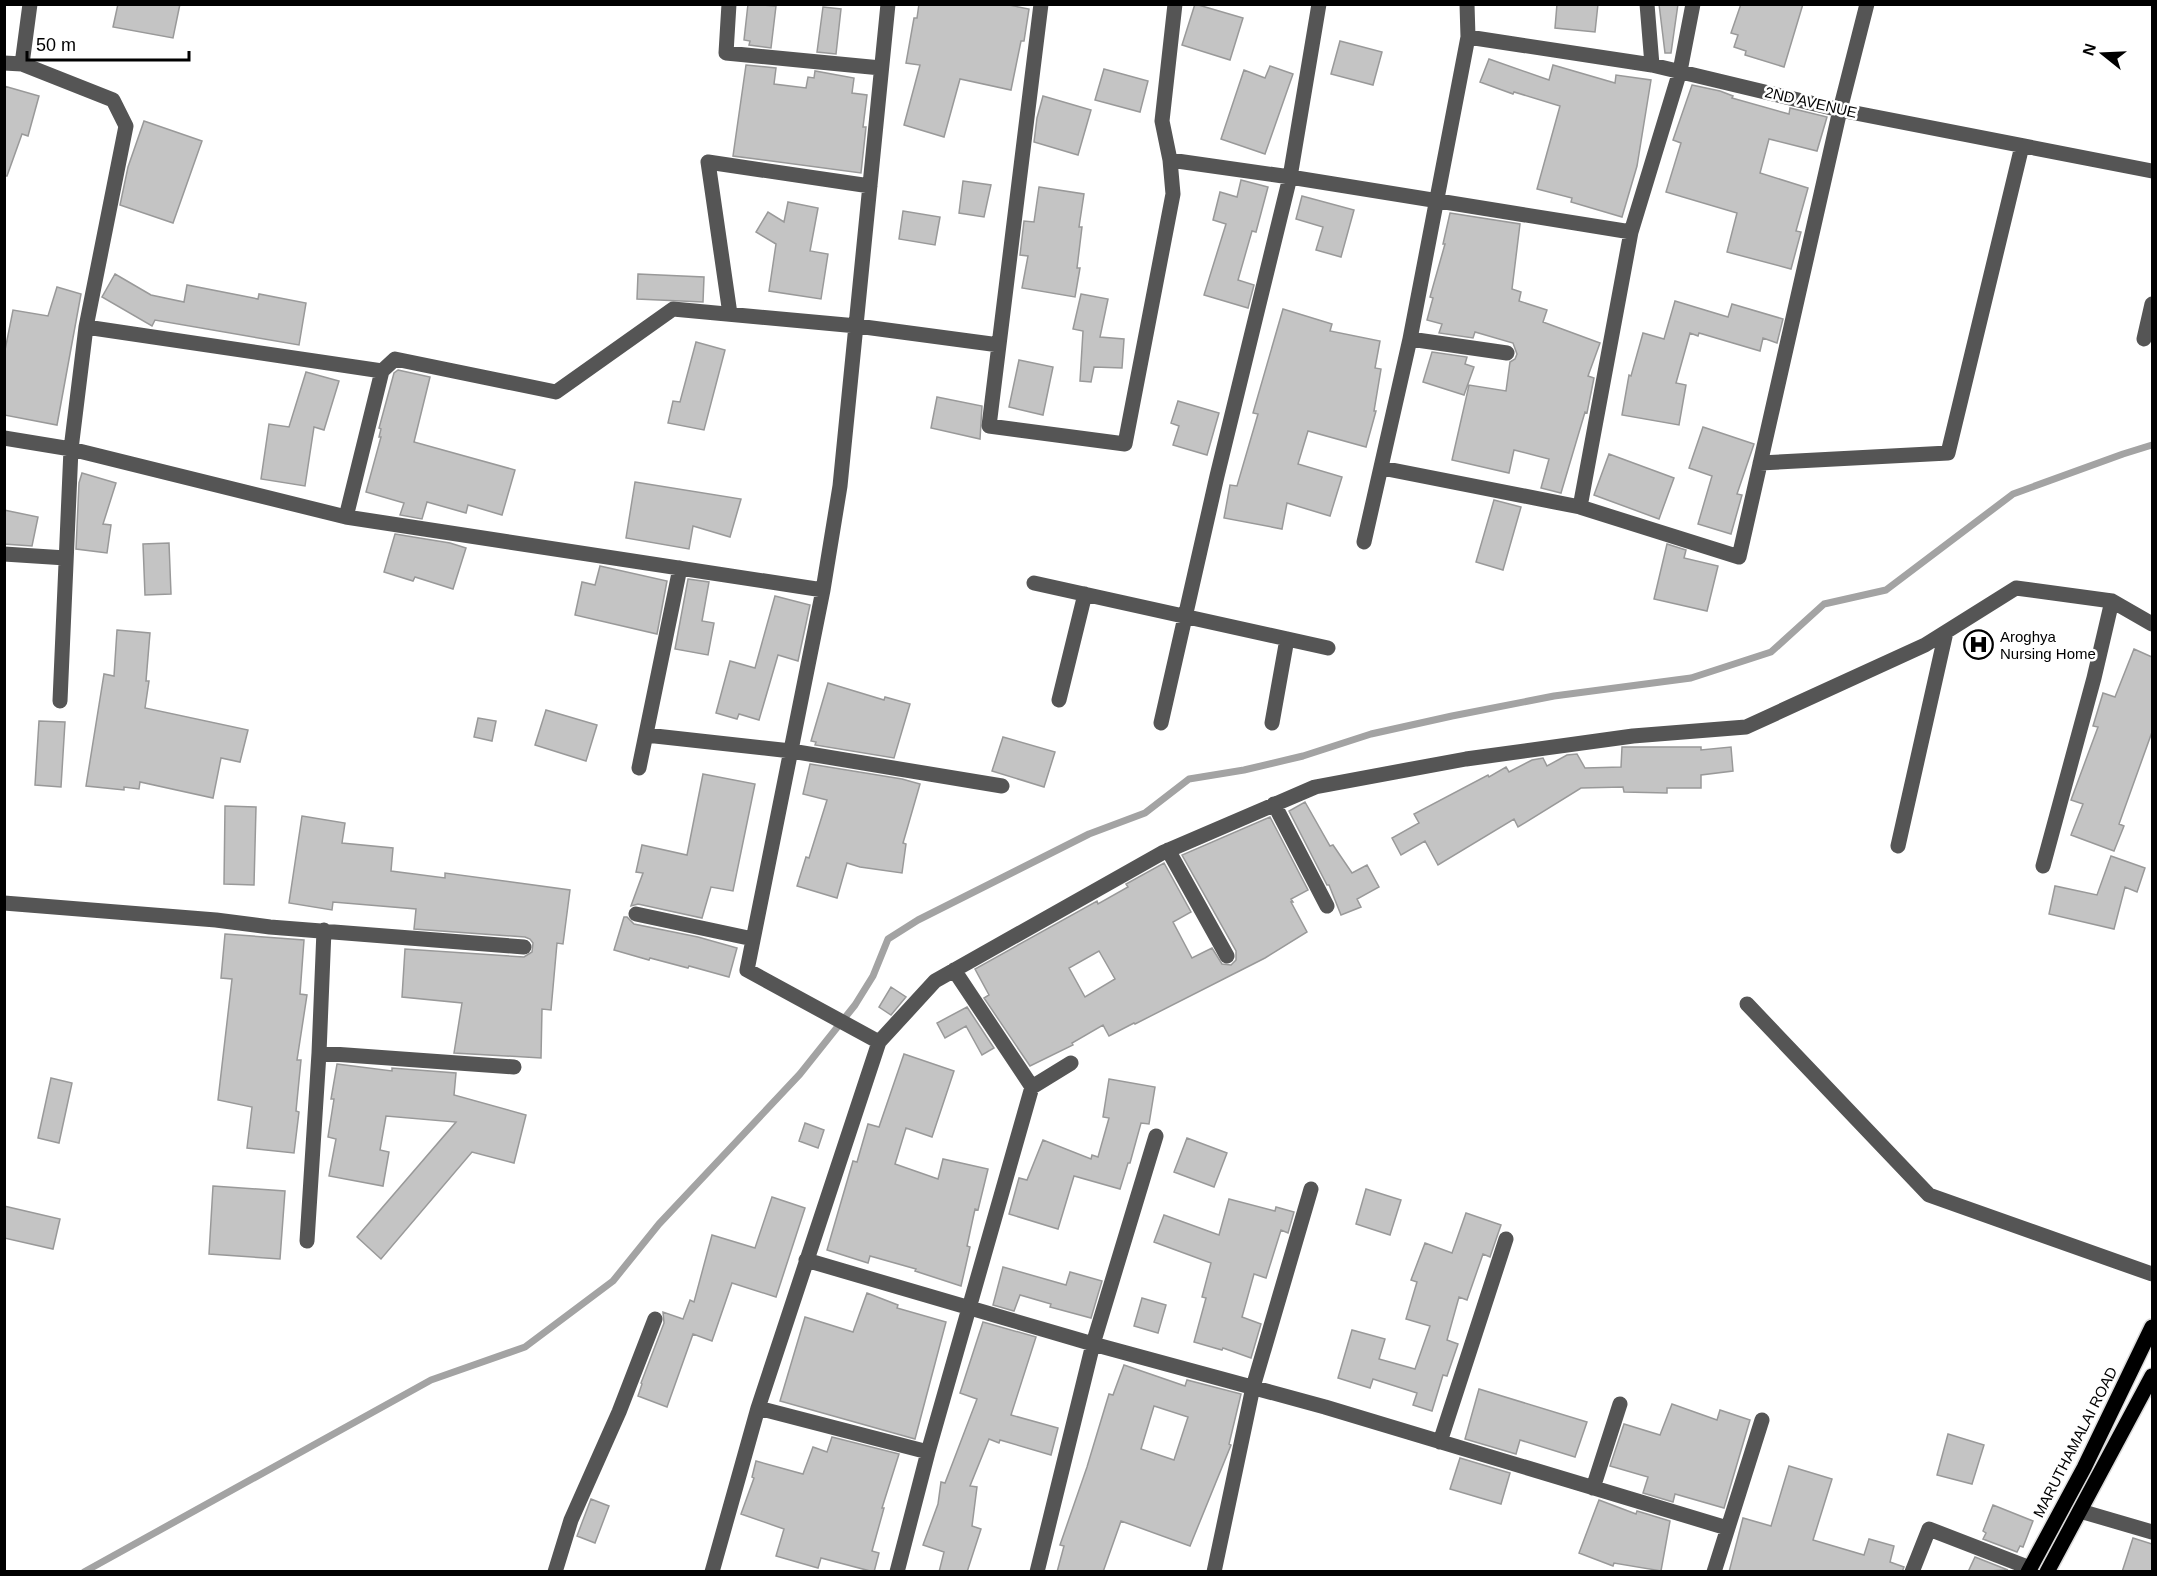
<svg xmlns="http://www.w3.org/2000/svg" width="2157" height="1576" font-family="Helvetica,sans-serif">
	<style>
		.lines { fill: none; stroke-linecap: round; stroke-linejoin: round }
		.stream { stroke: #a3a3a3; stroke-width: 7 }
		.building { fill: #c4c4c4; stroke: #999; stroke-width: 1.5; fill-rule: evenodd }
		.major-casing { stroke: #dbdbdb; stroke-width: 18 }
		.minor { stroke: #555; stroke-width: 15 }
		.major { stroke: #000; stroke-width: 15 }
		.labels { text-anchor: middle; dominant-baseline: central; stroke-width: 5; stroke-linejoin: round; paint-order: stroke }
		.street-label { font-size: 15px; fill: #000; stroke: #fff }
		.poi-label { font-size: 15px; fill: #000; stroke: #fff; text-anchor: start }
	</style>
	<rect width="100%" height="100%" fill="#fff"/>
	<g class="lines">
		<path class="stream" d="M 84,1572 L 431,1380 L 525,1347 L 613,1281 L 659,1224 L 800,1074 L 855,1005 L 873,976 L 888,939 L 918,920 L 1089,834 L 1145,813 L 1189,779 L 1244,770 L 1303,756 L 1371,734 L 1452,716 L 1554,696 L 1691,678 L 1771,652 L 1824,604 L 1886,590 L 2013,494 L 2123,454 L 2152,445"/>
	</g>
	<path class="building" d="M 118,4 L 180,4 L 173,38 L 113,27 Z
		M 748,4 L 776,6 L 771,48 L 749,45 L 750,41 L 744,40 Z
		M 919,4 L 1004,4 L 1029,9 L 1024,41 L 1021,41 L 1011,90 L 960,79 L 944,137 L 904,125 L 920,65 L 906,63 L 914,18 L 917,18 Z
		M 1195,4 L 1243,18 L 1230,60 L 1182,45 Z
		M 1557,4 L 1598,4 L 1595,32 L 1555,28 Z
		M 1659,4 L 1678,4 L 1671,53 L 1665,53 Z
		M 1741,4 L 1803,4 L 1784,67 L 1745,55 L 1746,51 L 1734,47 L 1738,35 L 1731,33 Z
		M 823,7 L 841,9 L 836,54 L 817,52 Z
		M 1340,41 L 1382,52 L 1373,85 L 1331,74 Z
		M 1489,59 L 1549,80 L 1553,65 L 1615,83 L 1616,75 L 1651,80 L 1637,166 L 1622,217 L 1571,202 L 1572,198 L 1537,189 L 1560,106 L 1514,92 L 1513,94 L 1480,82 Z
		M 746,65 L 776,68 L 774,84 L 806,88 L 808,77 L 814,78 L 815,71 L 854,78 L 852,93 L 867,95 L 863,127 L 866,127 L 861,173 L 733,156 Z
		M 1270,66 L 1293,74 L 1265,154 L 1221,139 L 1244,70 L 1265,78 Z
		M 1104,69 L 1148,81 L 1140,112 L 1095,100 Z
		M 1692,85 L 1720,91 L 1733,96 L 1732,98 L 1789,114 L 1790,108 L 1827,117 L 1817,151 L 1769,139 L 1760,173 L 1808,188 L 1796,231 L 1801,232 L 1791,269 L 1727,252 L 1737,213 L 1666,192 L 1681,143 L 1673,140 Z
		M 4,86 L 39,96 L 28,136 L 22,134 L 7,176 L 4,176 Z
		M 1043,96 L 1091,110 L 1078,155 L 1034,142 L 1037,118 Z
		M 144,121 L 202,141 L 173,223 L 120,205 L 128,167 Z
		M 1241,180 L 1268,187 L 1256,232 L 1252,231 L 1238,280 L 1254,285 L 1248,308 L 1204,295 L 1226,224 L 1213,220 L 1220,192 L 1237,197 Z
		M 963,181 L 991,185 L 984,217 L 959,213 Z
		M 1039,187 L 1084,194 L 1079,227 L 1082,227 L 1077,268 L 1080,268 L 1075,297 L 1022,288 L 1028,256 L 1020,255 L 1024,221 L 1034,222 Z
		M 1302,196 L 1354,210 L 1341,257 L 1316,250 L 1323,227 L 1296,219 Z
		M 788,202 L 818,208 L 810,251 L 828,254 L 821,299 L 769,291 L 776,244 L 756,232 L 768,212 L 784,222 Z
		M 903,211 L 940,217 L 935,245 L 899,239 Z
		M 1450,213 L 1520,224 L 1512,289 L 1521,292 L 1519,301 L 1547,310 L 1543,322 L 1600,343 L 1588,376 L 1594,378 L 1587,413 L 1585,412 L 1561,493 L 1541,488 L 1549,459 L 1514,450 L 1509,473 L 1452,460 L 1469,385 L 1506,391 L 1510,362 L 1515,359 L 1517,354 L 1513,343 L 1475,332 L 1473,338 L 1439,333 L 1442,324 L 1427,320 L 1433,298 L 1430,297 L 1445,244 L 1443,244 Z
		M 115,274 L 151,295 L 184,302 L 187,285 L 258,299 L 259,294 L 306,303 L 299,345 L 155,320 L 152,326 L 102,297 Z
		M 638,274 L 704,277 L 703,302 L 637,299 Z
		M 57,287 L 81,294 L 57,425 L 4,415 L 4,355 L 13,310 L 48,316 Z
		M 1081,294 L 1108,299 L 1100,337 L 1124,339 L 1122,368 L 1094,367 L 1091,382 L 1080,381 L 1083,331 L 1073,329 Z
		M 1675,301 L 1728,317 L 1732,304 L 1783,319 L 1777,343 L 1763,338 L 1760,351 L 1699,333 L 1698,336 L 1690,333 L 1676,383 L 1686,385 L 1679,425 L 1622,415 L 1629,375 L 1631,376 L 1643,333 L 1664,339 Z
		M 1283,309 L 1332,324 L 1330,331 L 1380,341 L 1375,368 L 1381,369 L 1374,411 L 1376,411 L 1366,447 L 1308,431 L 1298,464 L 1342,477 L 1330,516 L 1287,503 L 1282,529 L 1224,518 L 1230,485 L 1237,486 L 1258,414 L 1253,413 Z
		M 696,342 L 725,350 L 704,430 L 668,423 L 673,401 L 680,402 Z
		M 1432,352 L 1467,357 L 1465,364 L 1474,367 L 1464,395 L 1423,382 Z
		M 1019,360 L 1053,367 L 1043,415 L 1009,407 Z
		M 398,370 L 430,377 L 414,442 L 515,470 L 502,515 L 468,505 L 466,513 L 427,502 L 422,519 L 400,515 L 404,503 L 366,492 L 381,437 L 379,437 L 381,429 L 379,428 L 394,373 Z
		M 306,372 L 339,381 L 324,430 L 314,427 L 305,486 L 261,479 L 269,424 L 289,427 Z
		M 937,397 L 982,406 L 980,439 L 931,428 Z
		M 1178,401 L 1219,413 L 1207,455 L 1173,445 L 1179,426 L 1171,423 Z
		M 1703,427 L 1754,444 L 1737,494 L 1742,495 L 1731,534 L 1698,524 L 1712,476 L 1689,468 Z
		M 1609,454 L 1674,478 L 1659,519 L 1594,495 Z
		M 82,473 L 116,483 L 103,524 L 111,525 L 107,553 L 76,549 L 79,483 Z
		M 635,482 L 741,499 L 730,537 L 693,526 L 689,549 L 626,538 Z
		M 1494,500 L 1521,507 L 1503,570 L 1476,562 Z
		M 4,510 L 38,517 L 32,546 L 4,544 Z
		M 395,534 L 450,543 L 466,548 L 453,589 L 415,577 L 413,581 L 384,572 Z
		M 169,543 L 171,594 L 145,595 L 143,544 Z
		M 1667,544 L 1686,550 L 1684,558 L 1718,566 L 1707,611 L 1654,599 Z
		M 600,566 L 667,581 L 657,634 L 575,615 L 582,582 L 595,585 Z
		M 688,579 L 709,582 L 702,621 L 714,623 L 708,655 L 675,649 Z
		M 775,596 L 810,605 L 798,661 L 778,655 L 759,720 L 739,714 L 737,719 L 716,713 L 730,661 L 755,668 Z
		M 117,630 L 150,633 L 146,681 L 149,681 L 145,708 L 248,730 L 240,762 L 221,758 L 213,798 L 140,782 L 139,789 L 124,787 L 124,790 L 86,786 L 104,674 L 114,676 Z
		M 2134,649 L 2152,657 L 2152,732 L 2119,824 L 2124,826 L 2114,851 L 2071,835 L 2083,804 L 2071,800 L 2098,727 L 2093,726 L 2103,693 L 2115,697 Z
		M 828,683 L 884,700 L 885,697 L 910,704 L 894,758 L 815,745 L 816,742 L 811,741 Z
		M 546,710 L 597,725 L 586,761 L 535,745 Z
		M 478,718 L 496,721 L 492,741 L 474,737 Z
		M 39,721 L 65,722 L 61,787 L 35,785 Z
		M 1003,737 L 1055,752 L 1044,787 L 992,771 Z
		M 1622,747 L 1701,747 L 1701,750 L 1731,747 L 1733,771 L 1701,775 L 1701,788 L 1667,788 L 1667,793 L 1624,792 L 1623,787 L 1581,788 L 1518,827 L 1514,819 L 1438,865 L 1425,841 L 1401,855 L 1392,838 L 1419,823 L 1414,814 L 1488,775 L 1489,777 L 1506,767 L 1509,772 L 1532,760 L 1543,758 L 1547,766 L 1567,755 L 1577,754 L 1585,768 L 1621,767 Z
		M 810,764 L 902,779 L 920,784 L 903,843 L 906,844 L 902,873 L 860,867 L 847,863 L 837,898 L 797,886 L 806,857 L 809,858 L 827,800 L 803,794 Z
		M 703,774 L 755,784 L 733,891 L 711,887 L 702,918 L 638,904 L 631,906 L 643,873 L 636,872 L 642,845 L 687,855 Z
		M 1305,802 L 1330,846 L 1333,845 L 1352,873 L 1367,865 L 1379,887 L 1357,899 L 1361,907 L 1341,915 L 1329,885 L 1327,885 L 1289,811 Z
		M 225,806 L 256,807 L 254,885 L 224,884 Z
		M 302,816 L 345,823 L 342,843 L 393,848 L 391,871 L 445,878 L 445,873 L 570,890 L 563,944 L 557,943 L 551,1010 L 542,1009 L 541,1058 L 454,1053 L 462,1003 L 402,997 L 405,949 L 524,957 L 532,952 L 533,943 L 530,939 L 525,937 L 414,929 L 416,909 L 333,902 L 332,910 L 289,903 Z
		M 1270,817 L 1308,890 L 1291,899 L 1293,902 L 1291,902 L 1307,932 L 1265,958 L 1135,1024 L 1134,1023 L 1109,1036 L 1103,1025 L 1072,1043 L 1073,1045 L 1030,1066 L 984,998 L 989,995 L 975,969 L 1097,901 L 1098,904 L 1128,887 L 1126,884 L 1164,863 L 1191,912 L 1173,922 L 1192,958 L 1212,948 L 1222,964 L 1231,965 L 1236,960 L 1236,951 L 1182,855 ZM 1099,951 L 1115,979 L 1085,997 L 1069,968 Z
		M 2111,856 L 2145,868 L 2137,892 L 2125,887 L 2114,929 L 2049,914 L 2055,886 L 2097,895 Z
		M 624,917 L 627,917 L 634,924 L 698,937 L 737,948 L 729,977 L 689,966 L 688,968 L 650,958 L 649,960 L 614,950 Z
		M 225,934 L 304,940 L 300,994 L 307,995 L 297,1060 L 301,1060 L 296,1111 L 299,1112 L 294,1153 L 247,1148 L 252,1107 L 218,1100 L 232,979 L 221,978 Z
		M 891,987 L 906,997 L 891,1015 L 879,1007 Z
		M 967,1007 L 994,1048 L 982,1055 L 966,1026 L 945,1038 L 937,1023 Z
		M 904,1054 L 954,1071 L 932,1137 L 906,1128 L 895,1164 L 938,1179 L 943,1159 L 988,1169 L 978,1210 L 975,1209 L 967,1246 L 970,1247 L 961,1286 L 915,1271 L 916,1269 L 870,1256 L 868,1263 L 827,1250 L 853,1161 L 857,1162 L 868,1124 L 879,1127 Z
		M 337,1064 L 392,1071 L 392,1068 L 456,1073 L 454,1095 L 526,1115 L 514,1163 L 472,1152 L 381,1259 L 357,1237 L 456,1122 L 386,1116 L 380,1150 L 389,1152 L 383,1186 L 329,1176 L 336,1139 L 328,1137 L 334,1099 L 331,1099 Z
		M 51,1078 L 72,1083 L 59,1143 L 38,1138 Z
		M 1109,1079 L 1155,1087 L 1149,1124 L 1141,1123 L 1130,1163 L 1128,1163 L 1120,1189 L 1074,1176 L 1058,1229 L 1009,1214 L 1019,1178 L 1027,1180 L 1043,1140 L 1091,1159 L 1092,1155 L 1098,1157 L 1109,1118 L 1103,1117 Z
		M 805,1123 L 824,1130 L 818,1148 L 799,1141 Z
		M 1187,1138 L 1227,1153 L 1214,1187 L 1174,1172 Z
		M 213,1186 L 285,1191 L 280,1259 L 209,1254 Z
		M 1366,1189 L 1401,1200 L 1390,1235 L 1356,1224 Z
		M 772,1197 L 805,1208 L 776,1297 L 732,1283 L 712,1341 L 693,1334 L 667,1407 L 638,1396 L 642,1384 L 641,1383 L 664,1323 L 663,1312 L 683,1319 L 690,1300 L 694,1302 L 712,1235 L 755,1248 Z
		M 1229,1199 L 1275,1211 L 1276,1207 L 1294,1212 L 1288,1233 L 1281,1230 L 1266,1278 L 1254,1274 L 1242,1317 L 1261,1324 L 1251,1358 L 1223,1348 L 1222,1350 L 1194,1342 L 1206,1298 L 1202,1297 L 1211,1263 L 1154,1242 L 1164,1215 L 1219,1235 Z
		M 4,1206 L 60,1219 L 53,1249 L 4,1238 Z
		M 1466,1213 L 1501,1225 L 1490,1257 L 1483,1254 L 1467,1300 L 1459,1297 L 1447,1340 L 1458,1344 L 1447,1376 L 1443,1375 L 1432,1411 L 1413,1405 L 1417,1393 L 1373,1379 L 1370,1388 L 1338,1378 L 1352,1330 L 1385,1339 L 1379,1359 L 1415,1369 L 1430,1326 L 1406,1319 L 1417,1282 L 1411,1280 L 1425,1243 L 1452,1253 Z
		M 1003,1267 L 1066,1285 L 1070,1272 L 1102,1281 L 1091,1318 L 1050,1307 L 1051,1304 L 1020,1295 L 1014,1311 L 993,1305 Z
		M 867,1293 L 898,1305 L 897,1308 L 946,1322 L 915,1439 L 780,1401 L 805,1317 L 853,1332 Z
		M 1142,1298 L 1166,1305 L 1158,1333 L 1134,1326 Z
		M 983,1322 L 1036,1337 L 1011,1415 L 1058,1428 L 1051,1455 L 1000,1440 L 999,1443 L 989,1439 L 970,1486 L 977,1487 L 972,1526 L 981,1529 L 967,1572 L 939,1572 L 944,1552 L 923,1545 L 938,1504 L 941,1482 L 945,1483 L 977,1399 L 960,1393 Z
		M 1124,1365 L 1185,1386 L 1187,1380 L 1241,1394 L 1229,1444 L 1231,1445 L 1190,1546 L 1121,1521 L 1103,1572 L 1057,1572 L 1064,1546 L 1060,1545 L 1087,1467 L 1109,1394 L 1113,1395 ZM 1154,1406 L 1188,1417 L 1174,1460 L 1141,1449 Z
		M 1479,1389 L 1587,1422 L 1575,1457 L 1520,1440 L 1516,1454 L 1465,1439 Z
		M 1672,1404 L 1717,1420 L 1720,1410 L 1750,1420 L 1724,1508 L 1675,1494 L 1673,1502 L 1643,1493 L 1648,1477 L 1610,1466 L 1624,1424 L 1660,1435 Z
		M 1948,1434 L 1984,1445 L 1972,1484 L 1937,1475 Z
		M 832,1437 L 899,1454 L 882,1508 L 884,1508 L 872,1551 L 879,1553 L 874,1572 L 821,1558 L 818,1568 L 776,1556 L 784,1529 L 741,1514 L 754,1478 L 752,1477 L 756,1461 L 803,1474 L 813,1447 L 827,1452 Z
		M 1460,1458 L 1510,1473 L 1501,1504 L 1450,1489 Z
		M 1789,1466 L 1832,1479 L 1813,1540 L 1864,1555 L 1869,1539 L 1894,1546 L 1890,1562 L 1904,1567 L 1902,1572 L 1729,1572 L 1743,1518 L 1771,1526 Z
		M 591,1499 L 609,1506 L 595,1543 L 577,1536 Z
		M 1599,1500 L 1636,1514 L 1637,1511 L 1670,1521 L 1661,1571 L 1614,1563 L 1613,1566 L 1579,1553 Z
		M 1993,1505 L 2033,1521 L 2023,1547 L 2020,1546 L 2017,1552 L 1983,1539 L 1986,1533 L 1983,1531 Z
		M 2133,1538 L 2152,1544 L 2152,1572 L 2122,1572 Z
		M 1975,1557 L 2008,1570 L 1968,1572 Z"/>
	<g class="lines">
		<defs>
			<path id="major" d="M 2028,1572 L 2084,1468 L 2152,1327
				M 2047,1572 L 2152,1376"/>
		</defs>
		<use href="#major" class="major-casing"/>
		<path class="minor" d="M 729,4 L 726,53 L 881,68
			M 1041,4 L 989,426 L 1125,444 L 1173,194 L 1170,160 L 1162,121 L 1175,4
			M 1319,4 L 1290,177 L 1631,232
			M 1647,4 L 1652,65
			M 1468,37 L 1652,65 L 1840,110 L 2152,171
			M 4,63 L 22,64 L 30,4
			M 22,64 L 113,100 L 126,126 L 86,327 L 382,371 L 346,517
			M 730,314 L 708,162 L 870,186
			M 1410,339 L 1507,353
			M 2144,339 L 2152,304
			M 382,371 L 395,359 L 556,392 L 673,309 L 857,326 L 999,345
			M 4,438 L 71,449 L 346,517 L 823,590
			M 1760,463 L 1948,453 L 2022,146
			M 1382,468 L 1580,507 L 1739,557 L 1840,110 L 1867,4
			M 1580,507 L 1631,232 L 1680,71 L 1693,4
			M 1364,542 L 1410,339 L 1468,37 L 1467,4
			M 4,554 L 66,558
			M 1034,583 L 1328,648
			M 1059,700 L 1085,594
			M 60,701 L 71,449 L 86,327
			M 1161,723 L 1217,476 L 1290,177 L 1170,160
			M 1272,723 L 1287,639
			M 646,735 L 791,751 L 1002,786
			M 639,768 L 680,568
			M 1274,804 L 1327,906
			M 1898,846 L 1946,632
			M 1168,850 L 1227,956
			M 2043,866 L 2094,678 L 2112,601
			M 4,903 L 216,920 L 270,927 L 524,947
			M 636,914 L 753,939
			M 954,970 L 1032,1087 L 1071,1063
			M 1747,1004 L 1929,1195 L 2152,1274
			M 879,1042 L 747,970 L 823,590 L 840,486 L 888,4
			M 319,1053 L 514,1067
			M 307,1241 L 319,1053 L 324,930
			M 806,1260 L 1093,1344 L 1325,1407 L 1727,1528
			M 758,1408 L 928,1452
			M 1440,1442 L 1506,1239
			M 1593,1488 L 1620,1404
			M 2080,1511 L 2152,1532
			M 555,1572 L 571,1520 L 619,1412 L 655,1319
			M 712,1572 L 758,1408 L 879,1042 L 935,981 L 1162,853 L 1315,787 L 1466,759 L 1633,736 L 1746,727 L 1925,645 L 2016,588 L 2112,601 L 2152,624
			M 897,1572 L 928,1452 L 1032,1087
			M 1037,1572 L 1093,1344 L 1156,1136
			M 1214,1572 L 1253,1387 L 1311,1189
			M 1714,1572 L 1762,1420
			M 1912,1572 L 1929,1529 L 2030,1568"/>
		<use href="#major" class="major"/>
	</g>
	<defs>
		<symbol id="hospital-ring" viewBox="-11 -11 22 22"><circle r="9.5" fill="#fff" stroke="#000" stroke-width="1.5"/><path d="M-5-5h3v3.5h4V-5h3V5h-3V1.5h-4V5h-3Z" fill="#000"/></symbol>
	</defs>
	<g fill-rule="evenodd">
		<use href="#hospital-ring" x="1962" y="628" width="33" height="33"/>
	</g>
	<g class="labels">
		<g class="street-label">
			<text transform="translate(1811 102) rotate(13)">2ND AVENUE</text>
			<text transform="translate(2075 1442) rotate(-63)">MARUTHAMALAI ROAD</text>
		</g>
		<g class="poi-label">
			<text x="2000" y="636">Aroghya<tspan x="2000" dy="17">Nursing Home</tspan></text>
		</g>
	</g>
	<rect width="2157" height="1576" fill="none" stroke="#000000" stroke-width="12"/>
	<g transform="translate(2103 54) rotate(288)" stroke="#ffffff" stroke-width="4.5" paint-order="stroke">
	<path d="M0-4.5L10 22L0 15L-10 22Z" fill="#000000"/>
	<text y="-9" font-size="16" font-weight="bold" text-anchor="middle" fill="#000000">N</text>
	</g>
	<path d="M27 51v9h162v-9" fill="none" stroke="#000000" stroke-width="3"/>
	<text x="36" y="51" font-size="18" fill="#000000" stroke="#ffffff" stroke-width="4.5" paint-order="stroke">50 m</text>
</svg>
